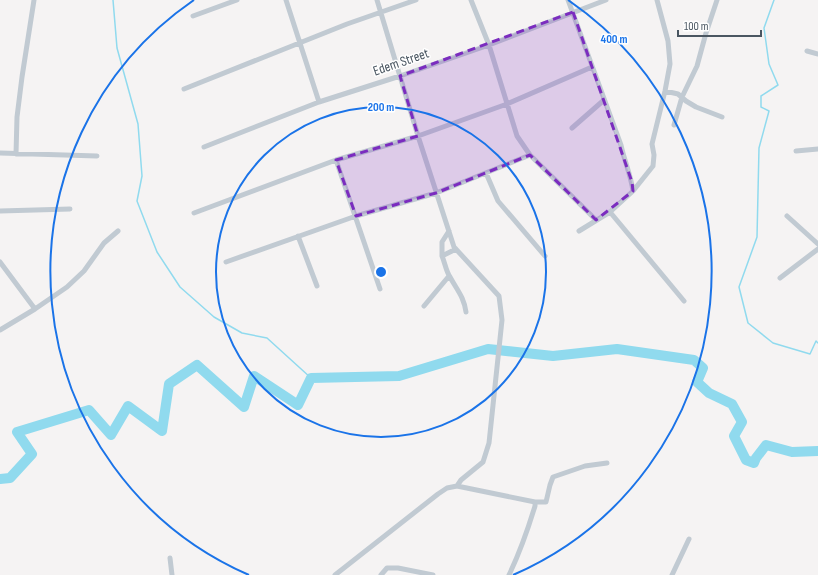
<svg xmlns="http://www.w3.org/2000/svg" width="818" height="575" font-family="'Sofia Sans Condensed',sans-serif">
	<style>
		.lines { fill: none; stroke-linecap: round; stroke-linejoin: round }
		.stream { stroke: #90daee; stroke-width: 1.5 }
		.river { stroke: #90daee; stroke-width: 10 }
		.street { stroke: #c1cad2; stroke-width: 5 }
		.marked { fill: #7b2cbf; fill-opacity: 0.2; stroke: #7b2cbf; stroke-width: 3; stroke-dasharray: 8 5; stroke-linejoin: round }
		.ring { fill: none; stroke: #1a73e8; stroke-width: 2 }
		.labels { text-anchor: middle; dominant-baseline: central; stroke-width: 3; stroke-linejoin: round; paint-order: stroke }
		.street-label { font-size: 14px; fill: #4a5661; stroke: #fff }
		.centre { fill: #1a73e8; stroke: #fff; stroke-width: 2 }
		.ring-label { font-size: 12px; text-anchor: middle; font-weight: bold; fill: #1a73e8; stroke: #fff; stroke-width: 3; stroke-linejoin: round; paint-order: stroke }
	</style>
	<rect width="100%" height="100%" fill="#f5f3f3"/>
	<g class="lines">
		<path class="stream" d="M 113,0 L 117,48 L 138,124 L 142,176 L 137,201 L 157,252 L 180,287 L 214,317 L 242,333 L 267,338 L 311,378
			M 774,0 L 764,28 L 769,64 L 778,85 L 761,96 L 761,107 L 769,111 L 759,148 L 757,237 L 739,287 L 748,323 L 773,343 L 810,354 L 816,341 L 818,343"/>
		<path class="river" d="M 0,479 L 10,478 L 32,454 L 17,432 L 89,410 L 111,435 L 128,406 L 162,431 L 169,384 L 197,365 L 244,407 L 254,376 L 298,405 L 311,378 L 399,376 L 488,349 L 553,356 L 617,349 L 694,360 L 703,368 L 697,382 L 709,393 L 732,404 L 742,422 L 734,436 L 746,460 L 754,463 L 756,458 L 766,445 L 792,452 L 818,451"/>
		<path class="street" d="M 286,0 L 319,102
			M 377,0 L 418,136 L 454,247 L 499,296 L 502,320 L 489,443 L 483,462 L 461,480 L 457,486
			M 471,0 L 489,45 L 517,136 L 530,155 L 596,220
			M 568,0 L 621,145 C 624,160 631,175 633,191
			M 193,16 L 237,0
			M 807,51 L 818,54
			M 184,89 L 347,24 L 416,0
			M 665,91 L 678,94 L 686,101 L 696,107 L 722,117
			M 674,125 L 682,97 L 697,66 L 706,33 L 717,0
			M 572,128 L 604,100
			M 204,147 L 319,102 L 400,76 L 489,45 L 606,0
			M 796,151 L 818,149
			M 0,153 L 97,156
			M 16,154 L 17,117 L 22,77 L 34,0
			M 336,160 L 380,289
			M 486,173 L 498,201 L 545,256
			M 0,211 L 70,209
			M 610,212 L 684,301
			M 194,213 L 336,160 L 418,136 L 507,104 L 592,67
			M 787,216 L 818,244
			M 579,231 L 610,212 L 633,191 L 653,166 L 654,155 L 652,144 L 665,91 L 670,64 L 668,41 L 657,0
			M 298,236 L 317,286
			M 456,249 L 442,256 C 445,263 446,271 450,277 C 457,290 464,297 466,312
			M 442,256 L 442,242 L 449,231
			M 0,262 L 35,309
			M 226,262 L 356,216 L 436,193 L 530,155
			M 780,278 L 818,249
			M 424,306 L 449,276
			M 0,330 L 35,309 L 67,287 L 84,271 L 104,243 L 118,231
			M 534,502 L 546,502 L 550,485 L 553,477 L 585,466 L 607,463
			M 170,558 L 172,575
			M 335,575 L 438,494 L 447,488 L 457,486 L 535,502 L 535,506 C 528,529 520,552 509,575
			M 381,575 L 387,568 L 398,568 L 433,575
			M 672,575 L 689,539"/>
	</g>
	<path class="marked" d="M 573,12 L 632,182 L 633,191 L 596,220 L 530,155 L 436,193 L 356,216 L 336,160 L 418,136 L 400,76 Z"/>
	<g class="ring">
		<circle cx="381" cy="272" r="165"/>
		<path d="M249 575A330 330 0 0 1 194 0M568 0A330 330 0 0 1 513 575"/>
	</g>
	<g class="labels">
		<g class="street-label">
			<text transform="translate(401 62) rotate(-19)">Edem Street</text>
		</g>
	</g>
	<circle cx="381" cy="272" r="6" class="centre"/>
	<g class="ring-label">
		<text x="614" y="43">400 m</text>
		<text x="381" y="111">200 m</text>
	</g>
	<path d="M678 30v6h83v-6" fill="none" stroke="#4a5661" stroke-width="2"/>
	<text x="684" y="30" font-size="12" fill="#4a5661" stroke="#ffffff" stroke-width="3" paint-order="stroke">100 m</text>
</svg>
